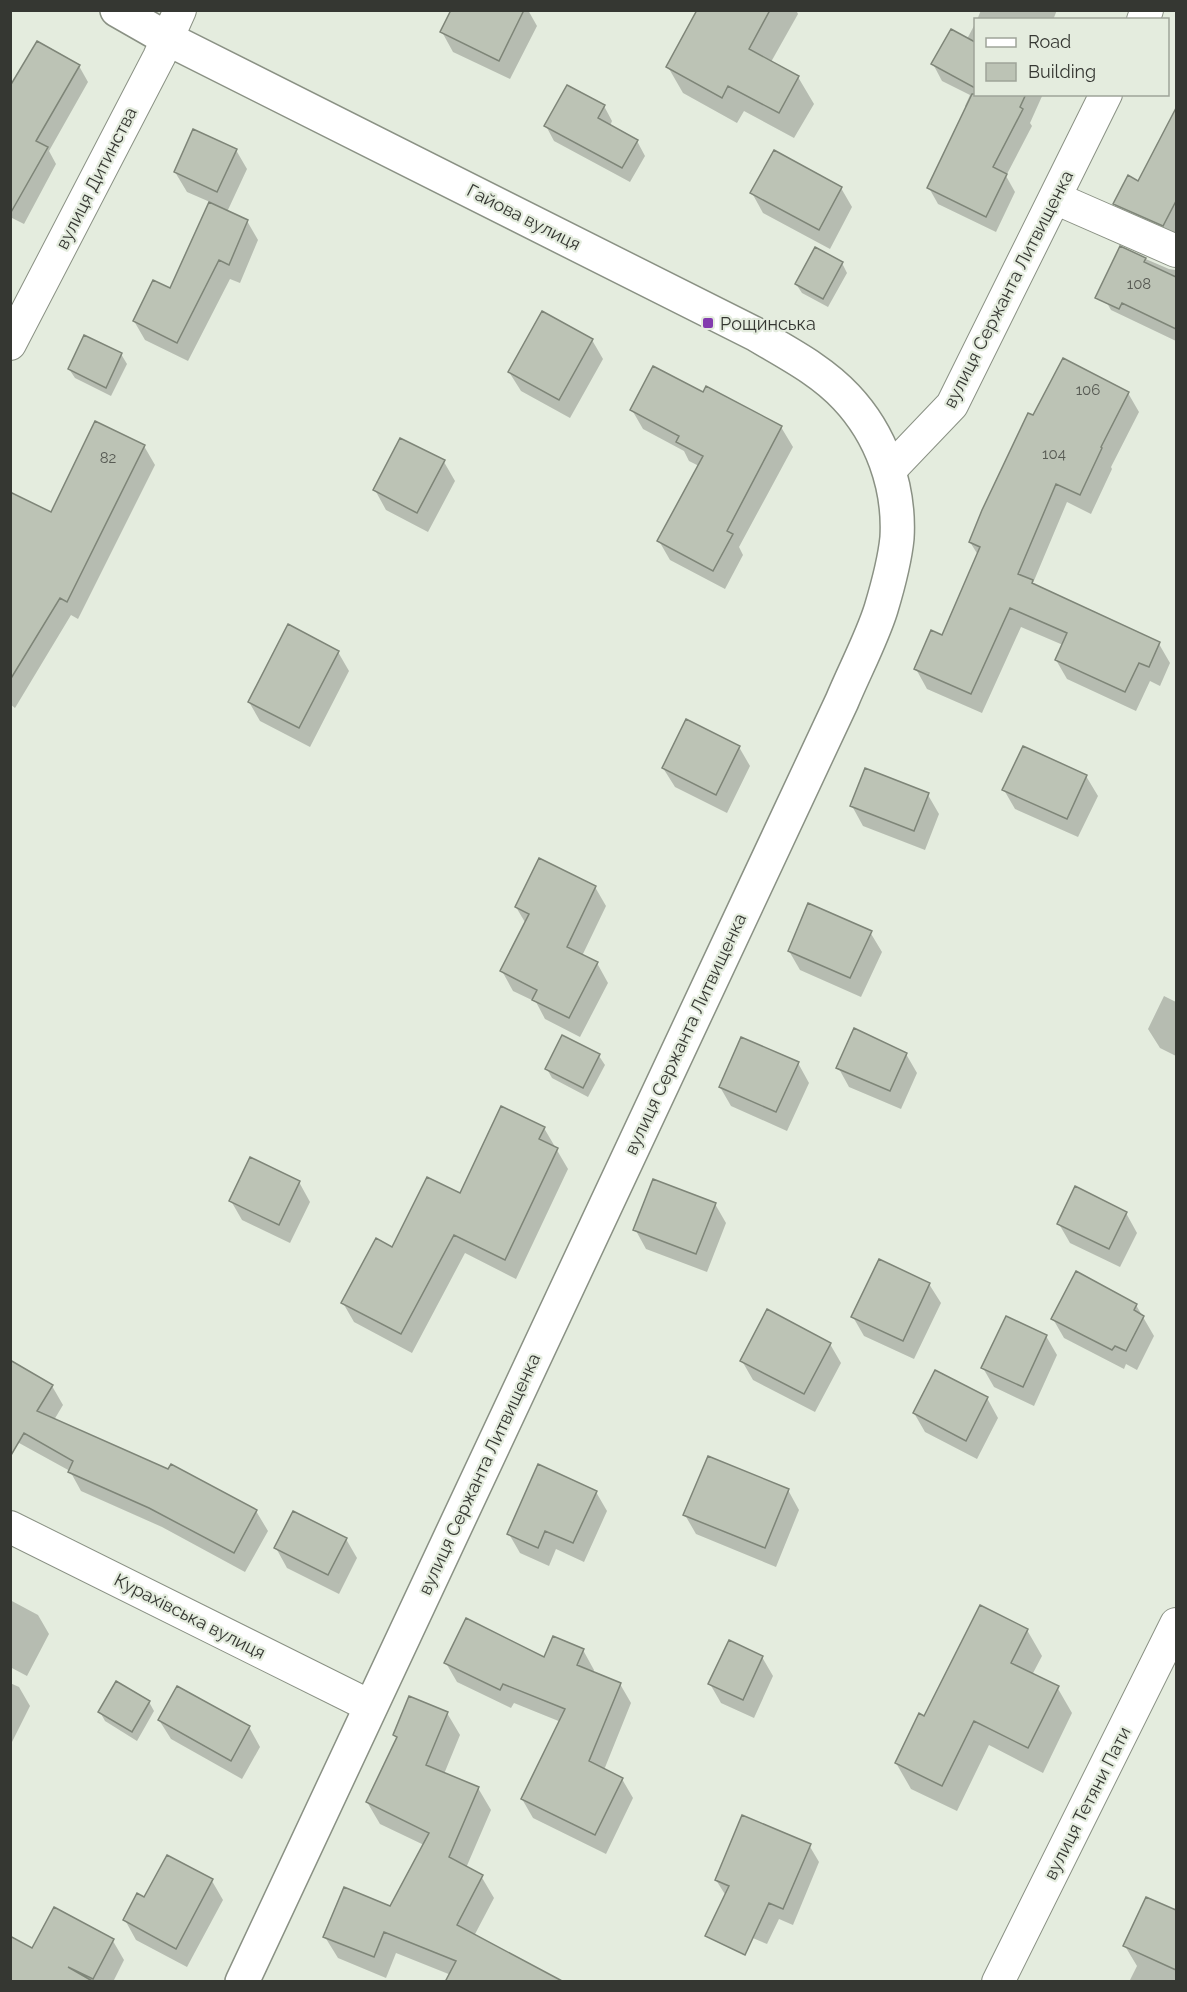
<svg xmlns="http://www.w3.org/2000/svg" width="1187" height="1992" font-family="Raleway,sans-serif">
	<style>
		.shadow { fill: #0003 }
		.building { fill: #bcc3b5; stroke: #7e8578; stroke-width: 1.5 }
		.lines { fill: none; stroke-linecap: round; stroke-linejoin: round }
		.street-casing { stroke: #8a9184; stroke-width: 34 }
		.secondary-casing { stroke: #8a9184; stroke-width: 36 }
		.street { stroke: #fff; stroke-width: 32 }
		.secondary { stroke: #fff; stroke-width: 33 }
		.poi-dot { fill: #833bae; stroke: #e4ecde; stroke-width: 2 }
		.labels { text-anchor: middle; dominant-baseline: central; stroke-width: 4.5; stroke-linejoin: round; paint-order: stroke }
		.number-label { font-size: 15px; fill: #575a53 }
		.street-label { font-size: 18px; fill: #353732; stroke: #e4ecde }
		.poi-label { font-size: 18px; fill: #353732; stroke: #e4ecde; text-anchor: start }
	</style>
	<rect width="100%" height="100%" fill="#e4ecde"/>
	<path class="shadow" d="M 452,10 L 528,10 L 537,26 L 510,79 L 453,52 L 442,32 Z
		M 699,10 L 796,10 L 798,14 L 771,62 L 798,77 L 814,104 L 794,138 L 744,111 L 737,123 L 683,93 L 668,67 Z
		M 981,10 L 1057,10 L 1053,20 L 977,20 Z
		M 976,22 L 976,94 L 1043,94 L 1030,123 L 1032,126 L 1006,176 L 1015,192 L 996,232 L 938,204 L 929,188 L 967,109 L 965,106 L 970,95 L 942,81 L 933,64 L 967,39 Z
		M 79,66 L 88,82 L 49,151 L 56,164 L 24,224 L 10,217 L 10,89 Z
		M 604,106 L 612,121 L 610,126 L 637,141 L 645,156 L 630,182 L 554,141 L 546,126 Z
		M 1176,111 L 1176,245 L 1125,222 L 1114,204 L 1138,183 Z
		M 236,150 L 247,169 L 227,212 L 247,221 L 258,240 L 240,283 L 230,279 L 188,361 L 145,340 L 134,321 L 170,290 L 210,202 L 187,192 L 175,172 Z
		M 841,188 L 852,207 L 830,249 L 763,213 L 752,193 Z
		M 1120,248 L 1169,269 L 1176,270 L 1176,341 L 1111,310 L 1100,291 Z
		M 842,263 L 847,273 L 828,307 L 802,293 L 796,284 Z
		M 592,340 L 603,359 L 570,418 L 521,391 L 509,372 Z
		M 121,354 L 127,364 L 111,396 L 75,378 L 69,369 Z
		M 707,388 L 781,427 L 793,447 L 739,547 L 743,555 L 725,589 L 670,560 L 659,541 L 699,466 L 689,461 L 684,451 L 643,429 L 632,410 L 704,394 Z
		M 1128,393 L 1139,412 L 1111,467 L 1112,469 L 1091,514 L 1067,502 L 1033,583 L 1034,585 L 1159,644 L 1170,663 L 1160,686 L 1150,681 L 1136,711 L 1067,679 L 1056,660 L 1063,645 L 1021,627 L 982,713 L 927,689 L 916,669 L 942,637 L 978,555 L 970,542 L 1034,417 Z
		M 144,446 L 155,465 L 78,619 L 71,615 L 15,708 L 10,704 L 10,539 L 51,514 Z
		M 444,462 L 455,481 L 428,532 L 386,510 L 375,490 Z
		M 338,652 L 349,671 L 310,747 L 260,721 L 249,702 Z
		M 739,747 L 750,766 L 727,813 L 675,787 L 663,768 Z
		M 1023,748 L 1086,776 L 1098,796 L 1078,837 L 1015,809 L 1004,790 Z
		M 928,795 L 939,814 L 925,850 L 863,826 L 852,806 Z
		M 595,887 L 606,906 L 582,956 L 597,963 L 608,983 L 580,1037 L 545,1019 L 536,1002 L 513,991 L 502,971 L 526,924 L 516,907 Z
		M 870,932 L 882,952 L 861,997 L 800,970 L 789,951 Z
		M 1164,996 L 1176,1002 L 1176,1056 L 1160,1048 L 1148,1029 Z
		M 563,1037 L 599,1056 L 605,1065 L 588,1097 L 552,1078 L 547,1069 Z
		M 906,1054 L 917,1073 L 901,1109 L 849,1087 L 838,1067 Z
		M 798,1063 L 809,1083 L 787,1131 L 731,1106 L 720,1087 Z
		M 544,1128 L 568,1169 L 516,1279 L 465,1253 L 412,1353 L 354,1322 L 343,1303 L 393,1249 Z
		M 299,1182 L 310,1202 L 290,1243 L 242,1220 L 231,1201 Z
		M 715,1204 L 726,1223 L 707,1272 L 646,1249 L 635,1229 Z
		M 1126,1213 L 1137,1233 L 1120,1267 L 1070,1243 L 1059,1224 Z
		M 929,1284 L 941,1303 L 914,1359 L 864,1336 L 853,1317 Z
		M 1136,1305 L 1154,1336 L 1137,1370 L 1126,1364 L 1124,1369 L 1064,1338 L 1053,1319 Z
		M 1046,1336 L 1057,1355 L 1034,1406 L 994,1387 L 983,1368 Z
		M 830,1344 L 841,1363 L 815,1412 L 753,1380 L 742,1361 Z
		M 935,1372 L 987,1398 L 998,1418 L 977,1459 L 925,1432 L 914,1413 Z
		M 52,1386 L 63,1405 L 54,1420 L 169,1471 L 171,1466 L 256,1511 L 268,1531 L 245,1572 L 162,1527 L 81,1491 L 70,1471 L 10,1438 Z
		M 788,1490 L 799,1510 L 776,1567 L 696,1534 L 685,1515 Z
		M 596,1492 L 607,1511 L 584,1562 L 556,1549 L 549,1566 L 520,1553 L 509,1534 Z
		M 346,1539 L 357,1558 L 339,1594 L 287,1568 L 276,1548 Z
		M 10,1600 L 38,1615 L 49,1634 L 27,1676 L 10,1667 Z
		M 1027,1630 L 1042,1656 L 1032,1675 L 1057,1687 L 1072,1713 L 1043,1773 L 989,1745 L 957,1811 L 911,1789 L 896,1763 L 925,1718 Z
		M 583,1650 L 594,1670 L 593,1673 L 620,1684 L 631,1703 L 604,1770 L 622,1779 L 633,1798 L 606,1854 L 533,1818 L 522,1799 L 561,1722 L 514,1703 L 511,1708 L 457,1682 L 446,1663 L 545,1659 Z
		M 762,1657 L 773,1676 L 754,1718 L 721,1703 L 710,1684 Z
		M 10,1683 L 19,1687 L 30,1706 L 10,1746 Z
		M 149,1702 L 154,1711 L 137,1741 L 105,1721 L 100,1712 Z
		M 447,1713 L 460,1735 L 444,1774 L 478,1788 L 491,1810 L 466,1868 L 481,1876 L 494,1898 L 474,1936 L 451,1975 L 396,1953 L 386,1978 L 338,1958 L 325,1937 L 391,1908 L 424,1845 L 380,1824 L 367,1802 L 397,1739 L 395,1735 Z
		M 159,1720 L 249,1727 L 260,1747 L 242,1779 L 171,1739 Z
		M 809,1845 L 819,1862 L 793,1925 L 779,1919 L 767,1944 L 729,1928 L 726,1896 L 716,1880 Z
		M 212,1881 L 223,1900 L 187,1967 L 136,1940 L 125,1920 L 145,1899 Z
		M 1147,1899 L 1176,1912 L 1176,1982 L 1129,1982 L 1137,1966 L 1125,1946 Z
		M 113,1941 L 124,1960 L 113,1982 L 10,1982 L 33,1950 Z"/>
	<path class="building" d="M 451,10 L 524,10 L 499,61 L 440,32 Z
		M 697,10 L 770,10 L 749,49 L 799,76 L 779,113 L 728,86 L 722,98 L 666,67 Z
		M 951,29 L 975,42 L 975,88 L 931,64 Z
		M 37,41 L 80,65 L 36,141 L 48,147 L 10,214 L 10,86 Z
		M 567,85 L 605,105 L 598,118 L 638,140 L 622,168 L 544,126 Z
		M 972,94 L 1026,94 L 1020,107 L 1023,109 L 993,167 L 1007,174 L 986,217 L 927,188 Z
		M 1176,108 L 1176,201 L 1163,226 L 1113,204 L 1128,175 L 1138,181 Z
		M 193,129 L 237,149 L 217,192 L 174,172 Z
		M 774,150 L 842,187 L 819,230 L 750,193 Z
		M 209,202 L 248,220 L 229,265 L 219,260 L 177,343 L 133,321 L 153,280 L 170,288 Z
		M 1120,246 L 1146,258 L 1144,262 L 1176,277 L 1176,329 L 1122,303 L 1119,309 L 1095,298 Z
		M 815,247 L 843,262 L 823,299 L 795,284 Z
		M 542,311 L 593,339 L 559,400 L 508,372 Z
		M 84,335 L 122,353 L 106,388 L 68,369 Z
		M 1063,358 L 1129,392 L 1101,447 L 1102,448 L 1080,495 L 1056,484 L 1018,574 L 1033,580 L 1032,583 L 1160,642 L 1149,667 L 1139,663 L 1125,692 L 1055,660 L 1067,633 L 1010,608 L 971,694 L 914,669 L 931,630 L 942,635 L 980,547 L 969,542 L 982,510 L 1028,413 L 1033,415 Z
		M 653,366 L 703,392 L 706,386 L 782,426 L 727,531 L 733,534 L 713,571 L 657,541 L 703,456 L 676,442 L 679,436 L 630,410 Z
		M 95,421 L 145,445 L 67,602 L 60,598 L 10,680 L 10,492 L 51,512 Z
		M 400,438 L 445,460 L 417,513 L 373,490 Z
		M 288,624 L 339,651 L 299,728 L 248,702 Z
		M 686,719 L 740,746 L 716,795 L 662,768 Z
		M 1023,746 L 1087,775 L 1067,819 L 1002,790 Z
		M 865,768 L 929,793 L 914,831 L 850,806 Z
		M 539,858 L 596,886 L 567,947 L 598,962 L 569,1018 L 532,1000 L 537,990 L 500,971 L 529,914 L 515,907 Z
		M 808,903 L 872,931 L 850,978 L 788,951 Z
		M 854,1028 L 907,1053 L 890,1091 L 836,1068 Z
		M 562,1035 L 600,1054 L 583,1088 L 545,1069 Z
		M 741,1037 L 799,1062 L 776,1112 L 719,1087 Z
		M 501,1106 L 545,1127 L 539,1139 L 558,1148 L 505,1260 L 454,1235 L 401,1334 L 341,1303 L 376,1238 L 392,1247 L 427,1177 L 460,1193 Z
		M 250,1157 L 300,1181 L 279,1225 L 229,1201 Z
		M 653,1179 L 716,1203 L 696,1254 L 633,1230 Z
		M 1075,1186 L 1127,1212 L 1109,1249 L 1057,1224 Z
		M 879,1259 L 930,1283 L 903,1341 L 851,1317 Z
		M 1076,1271 L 1137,1304 L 1134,1310 L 1144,1316 L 1126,1351 L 1115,1346 L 1112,1350 L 1051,1319 Z
		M 767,1309 L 831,1343 L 804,1394 L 740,1361 Z
		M 1006,1316 L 1047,1335 L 1023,1387 L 981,1368 Z
		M 10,1360 L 53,1385 L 37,1411 L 168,1469 L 171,1464 L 257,1510 L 234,1553 L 149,1508 L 68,1472 L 73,1461 L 24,1433 L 10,1457 Z
		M 935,1370 L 988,1397 L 966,1441 L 913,1413 Z
		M 708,1456 L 789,1489 L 765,1548 L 683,1515 Z
		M 538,1464 L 597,1491 L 573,1543 L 545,1531 L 538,1548 L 507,1534 Z
		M 293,1511 L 347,1538 L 328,1575 L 274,1548 Z
		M 980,1605 L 1028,1629 L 1011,1663 L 1059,1686 L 1028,1748 L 974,1721 L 942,1786 L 895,1763 L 919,1713 L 924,1716 Z
		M 466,1618 L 544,1657 L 553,1636 L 584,1649 L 577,1665 L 621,1683 L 589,1761 L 623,1778 L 595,1835 L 521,1799 L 565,1709 L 503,1684 L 500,1690 L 444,1663 Z
		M 729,1640 L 763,1656 L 743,1700 L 708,1684 Z
		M 116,1681 L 150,1701 L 132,1732 L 98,1712 Z
		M 177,1686 L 250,1726 L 231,1761 L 158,1720 Z
		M 409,1696 L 448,1712 L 426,1765 L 479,1787 L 449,1857 L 483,1875 L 457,1925 L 564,1982 L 445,1982 L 456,1961 L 384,1932 L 374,1957 L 323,1937 L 344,1887 L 390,1906 L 429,1833 L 366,1802 L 397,1737 L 393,1735 Z
		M 742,1815 L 811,1844 L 783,1909 L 769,1903 L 745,1955 L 705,1936 L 729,1886 L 715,1880 Z
		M 167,1855 L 213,1879 L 176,1949 L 123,1920 L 137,1893 L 144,1897 Z
		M 1146,1897 L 1176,1910 L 1176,1970 L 1123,1946 Z
		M 54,1907 L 114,1939 L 93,1979 L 68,1967 L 94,1982 L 10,1982 L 10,1936 L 32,1948 Z"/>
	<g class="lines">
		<defs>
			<path id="street" d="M 1143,20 L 1147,10
				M 1055,198 L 1176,251
				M 10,344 L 159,57 L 180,10
				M 889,471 L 952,405 L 1106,94
				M 10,1527 L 370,1706
				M 998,1982 L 1176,1624"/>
			<path id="secondary" d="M 117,10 L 166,38 L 757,335 C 787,353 821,370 846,397 C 881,434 900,486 897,538 C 895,558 887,589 881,609 C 872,638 854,672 842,701 L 242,1982"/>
		</defs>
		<use href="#street" class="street-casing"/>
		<use href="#secondary" class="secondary-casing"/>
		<use href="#street" class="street"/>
		<use href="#secondary" class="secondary"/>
	</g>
	<rect class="poi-dot" x="702" y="317" width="12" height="12" rx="3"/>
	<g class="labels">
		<g class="number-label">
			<text x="1139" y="284">108</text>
			<text x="1088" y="390">106</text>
			<text x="1054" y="454">104</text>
			<text x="108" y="458">82</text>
		</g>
		<g class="street-label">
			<text transform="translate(96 178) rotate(-63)">вулиця Дитинства</text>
			<text transform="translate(524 217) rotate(27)">Гайова вулиця</text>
			<text transform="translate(1008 289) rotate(-63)">вулиця Сержанта Литвищенка</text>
			<text transform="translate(685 1034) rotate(-65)">вулиця Сержанта Литвищенка</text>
			<text transform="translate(479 1474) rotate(-65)">вулиця Сержанта Литвищенка</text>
			<text transform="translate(190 1616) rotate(27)">Курахівська вулиця</text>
			<text transform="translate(1087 1803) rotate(-63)">вулиця Тетяни Пати</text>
		</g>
		<g class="poi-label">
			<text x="720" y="323">Рощинська</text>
		</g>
	</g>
	<rect width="1187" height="1992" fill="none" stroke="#353732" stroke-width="24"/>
	<rect x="974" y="18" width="195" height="78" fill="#e4ecde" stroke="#9ea499" stroke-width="1.5"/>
	<rect x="986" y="38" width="30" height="9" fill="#ffffff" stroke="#9ea499" stroke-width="1.5"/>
	<text x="1028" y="48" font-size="18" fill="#353732">Road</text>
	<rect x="986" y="63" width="30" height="18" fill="#bcc3b5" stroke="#9ea499" stroke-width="1.5"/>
	<text x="1028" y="78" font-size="18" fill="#353732">Building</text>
</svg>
